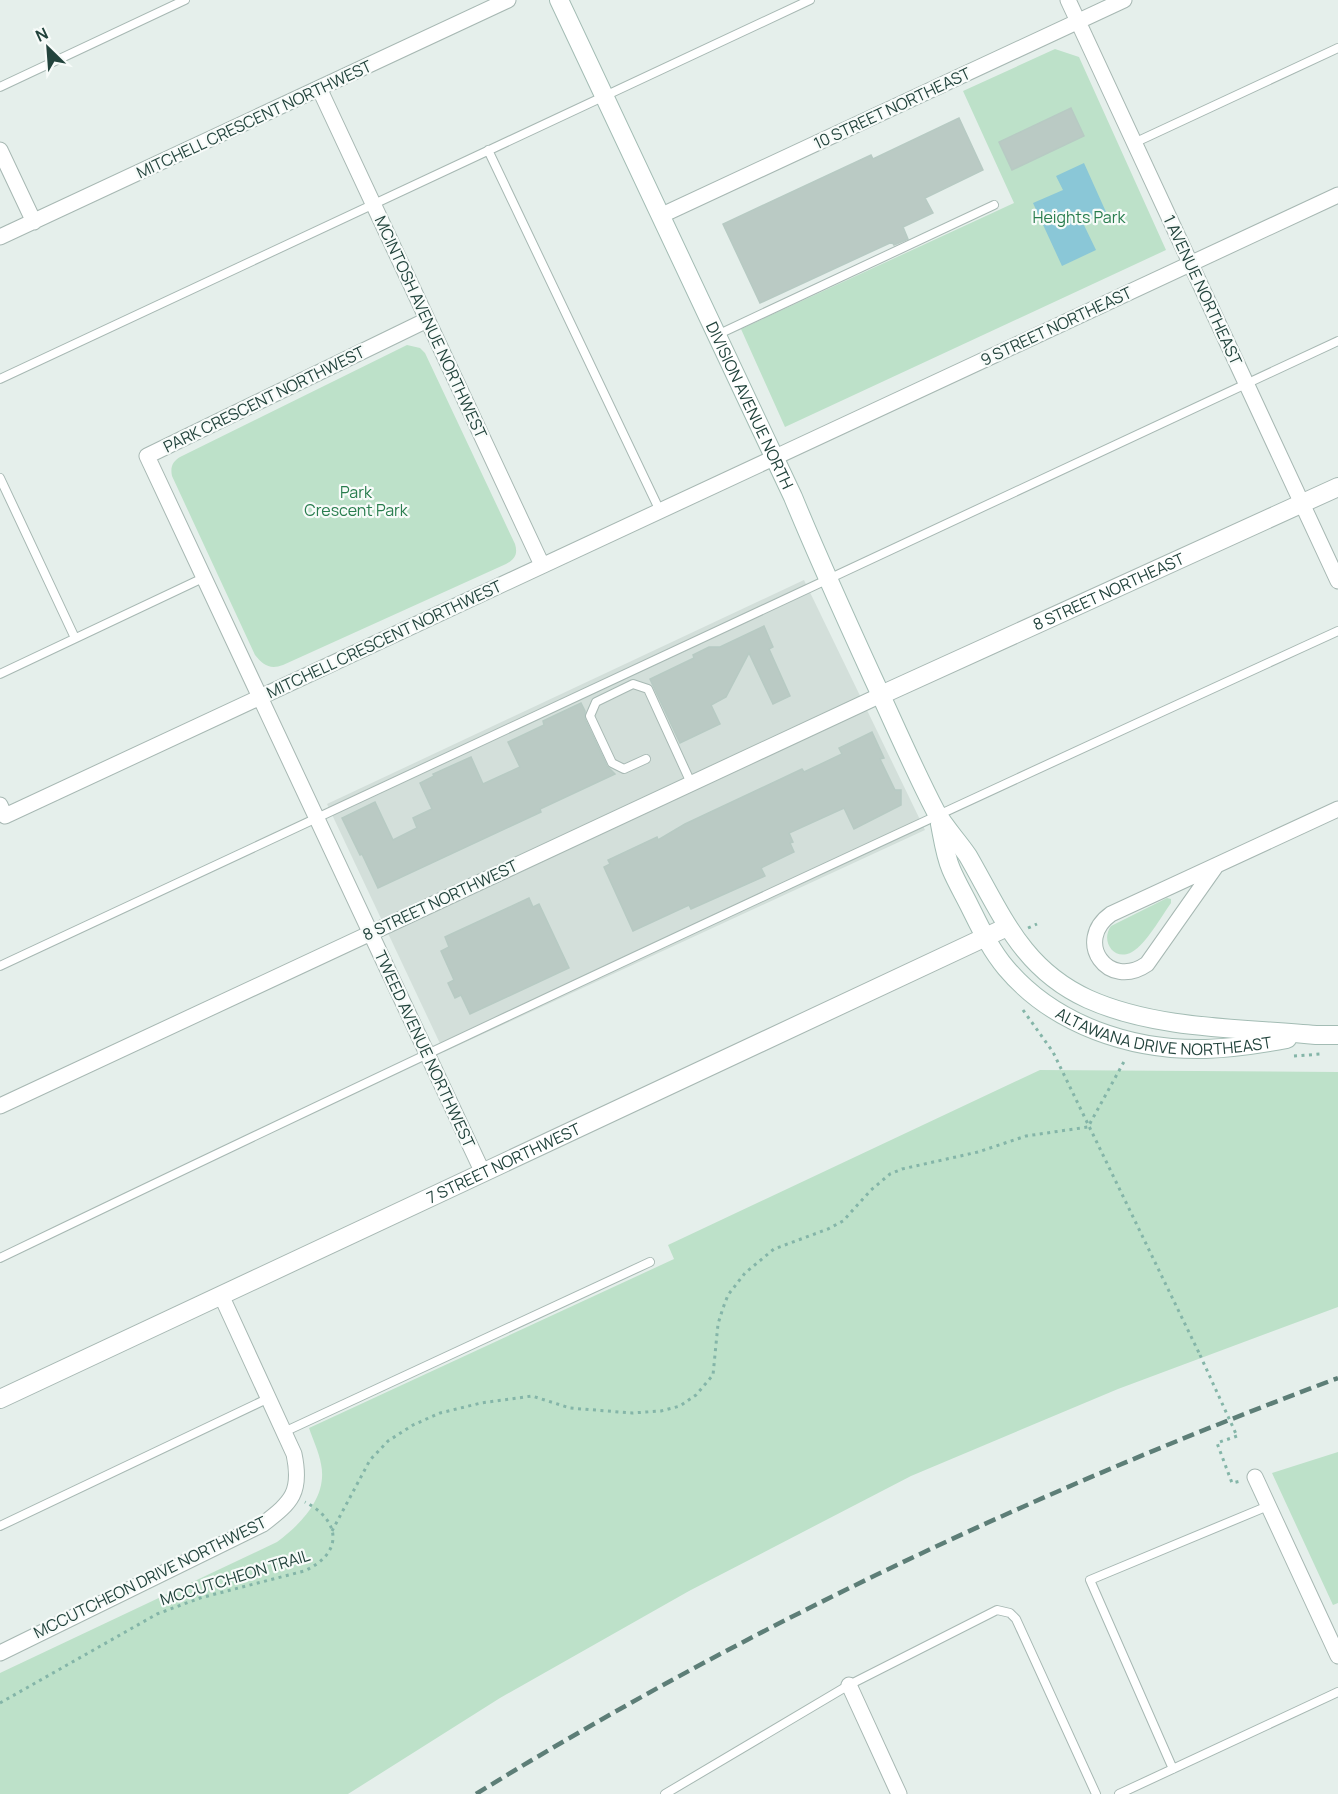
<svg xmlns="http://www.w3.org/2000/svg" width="1338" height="1794" font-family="Manrope,sans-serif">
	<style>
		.built { fill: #d3dfda }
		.green { fill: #bde1c9 }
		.water { fill: #8ac7d7 }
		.building { fill: #bacac4; stroke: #b7cac3; stroke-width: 1.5 }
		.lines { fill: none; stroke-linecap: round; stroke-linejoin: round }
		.service-casing { stroke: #a7b8b3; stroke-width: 10 }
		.minor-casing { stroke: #a7b8b3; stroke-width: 17 }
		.tertiary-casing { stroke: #a7b8b3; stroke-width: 20 }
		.secondary-casing { stroke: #a3bcb4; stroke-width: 20 }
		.path { stroke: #84b5a8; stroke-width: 3; stroke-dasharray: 3 4.5; stroke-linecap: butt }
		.service { stroke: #fff; stroke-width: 8 }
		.minor { stroke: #fff; stroke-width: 15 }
		.tertiary { stroke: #fff; stroke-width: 18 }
		.secondary { stroke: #fff; stroke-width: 18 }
		.rail { stroke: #5d7e77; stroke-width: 4.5; stroke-dasharray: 12 6; stroke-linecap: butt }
		.path-bridge { stroke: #84b5a8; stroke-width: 3; stroke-dasharray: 3 4.5; stroke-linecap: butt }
		.labels { text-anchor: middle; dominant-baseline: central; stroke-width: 4.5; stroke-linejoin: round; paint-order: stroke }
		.street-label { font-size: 16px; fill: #22433c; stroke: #f7fbf9 }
		.park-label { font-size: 16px; fill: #297d4e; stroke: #f7fbf9 }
	</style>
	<rect width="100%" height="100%" fill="#e5efeb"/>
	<path class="built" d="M 804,580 L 925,830 L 444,1052 L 327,804 Z"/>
	<path class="green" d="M 1055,49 L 1079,57 L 1166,250 L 785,427 L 741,329 L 1014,203 L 963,91 Z
		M 407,345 L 420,348 L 425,353 L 515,544 C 518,554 515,559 506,564 L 283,665 C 270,670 263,665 255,655 L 172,476 C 170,467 173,461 180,457 Z
		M 1167,898 L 1171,899 L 1171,903 C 1161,917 1146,944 1132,952 C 1114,962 1100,941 1111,926 Z
		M 1040,1070 L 1338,1072 L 1338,1307 L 1118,1389 L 911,1476 L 689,1591 L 500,1698 L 348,1794 L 0,1794 L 0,1673 L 277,1542 C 301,1524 328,1497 321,1464 C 319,1452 313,1440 309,1428 L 674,1259 L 668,1245 Z
		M 1338,1452 L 1338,1603 L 1333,1605 L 1272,1473 Z"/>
	<path class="water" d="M 1084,163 L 1106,212 L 1083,223 L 1096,250 L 1062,266 L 1033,203 L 1063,190 L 1056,176 Z"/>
	<path class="building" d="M 1071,108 L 1084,136 L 1012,170 L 999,142 Z
		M 959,118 L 983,170 L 925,198 L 933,213 L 903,227 L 908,239 L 894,245 L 892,242 L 760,303 L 723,224 L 871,155 L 873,159 Z
		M 764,626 L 773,647 L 769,649 L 790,696 L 773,704 L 749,653 L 726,697 L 711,705 L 720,724 L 680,743 L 650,679 L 694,658 L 693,655 L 709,647 L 720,647 Z
		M 581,703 L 585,711 L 585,719 L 607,766 L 615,774 L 540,809 L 541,812 L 378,888 L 362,854 L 360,855 L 342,818 L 375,802 L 393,840 L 417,828 L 413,818 L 432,809 L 420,783 L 434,776 L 433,774 L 471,757 L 483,784 L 520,767 L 508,742 L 544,725 L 543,721 Z
		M 872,732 L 884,758 L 880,759 L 895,790 L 901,790 L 901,805 L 854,829 L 844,808 L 789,833 L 793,842 L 790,843 L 794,852 L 761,868 L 765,876 L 691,909 L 689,905 L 633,931 L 604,867 L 610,864 L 608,860 L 657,837 L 658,840 L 685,824 L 802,769 L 804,772 L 842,754 L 839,748 Z
		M 529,898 L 533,907 L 539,904 L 569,968 L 470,1014 L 461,995 L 455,998 L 448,983 L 454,980 L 441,951 L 449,947 L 445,937 Z"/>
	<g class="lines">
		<defs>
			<path id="service" d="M 0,87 L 185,0
				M 1134,143 L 1338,48
				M 488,150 L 660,511
				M 717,335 L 994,205
				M 0,379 L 810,0
				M 0,478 L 75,638
				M 0,674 L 203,578
				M 646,759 L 624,769 L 612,763 L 590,716 L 596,702 L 633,684 L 648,689 L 691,783
				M 0,966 L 1338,341
				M 0,1258 C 444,1044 890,836 1338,631
				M 284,1432 L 650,1262
				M 0,1526 L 269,1398
				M 1173,1769 L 1090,1580 L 1268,1506
				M 665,1794 L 849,1685 L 997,1610 L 1010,1613 L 1016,1619 L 1096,1794
				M 1119,1794 L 1338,1692"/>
			<path id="minor" d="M 1068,0 L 1338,581
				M 319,88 L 542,565
				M 0,150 L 34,222
				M 660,216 L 1124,0
				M 0,237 L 508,0
				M 427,320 L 147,456 L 483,1173
				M 0,805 L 5,816 L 1338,195
				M 1216,866 L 1147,964 C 1108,991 1073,941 1111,914 L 1338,809
				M 0,1106 L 881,695
				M 1255,1477 L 1338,1656
				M 0,1653 L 263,1524 C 292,1502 302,1492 294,1454 L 221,1295
				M 849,1685 L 899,1794"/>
			<g id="tertiary">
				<path id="s1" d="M 881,695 L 1338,487"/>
				<path id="s2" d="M 0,1399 L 1007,927"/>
			</g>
			<g id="secondary">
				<path id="s3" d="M 559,0 L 793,497 C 818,558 845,617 872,676 C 893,721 913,768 936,812 C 945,828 958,841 968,856 C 1002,915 1022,969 1088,999 C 1157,1030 1243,1028 1316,1035 L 1338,1035"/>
				<path id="s4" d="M 940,824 C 943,839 945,855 951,869 C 956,881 963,893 969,905 C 980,927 990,949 1006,968 C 1054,1025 1132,1051 1206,1049 C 1233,1048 1260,1044 1287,1039"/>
			</g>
		</defs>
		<use href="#service" class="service-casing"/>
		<use href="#minor" class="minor-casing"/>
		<use href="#tertiary" class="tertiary-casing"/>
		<use href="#secondary" class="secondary-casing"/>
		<path class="path" d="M 1028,928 L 1037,924
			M 1023,1010 L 1053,1052 L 1200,1355
			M 1294,1056 L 1321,1054
			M 1237,1436 L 1217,1443 L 1232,1483 L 1241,1481
			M 332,1531 L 370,1460 L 388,1441 L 413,1425 L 440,1413 L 481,1403 L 532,1396 L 570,1408 L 632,1413 L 661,1411 L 680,1406 L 696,1395 L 713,1375 L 718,1324 L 723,1308 L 728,1295 L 745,1273 L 774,1249 L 828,1229 L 843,1221 L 871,1190 L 890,1174 L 902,1169 L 978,1152 L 1026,1136 L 1088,1127 L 1126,1058
			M 0,1703 L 157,1614 L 200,1598 L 304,1571 C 343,1554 342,1521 305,1502"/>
		<use href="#service" class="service"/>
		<use href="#minor" class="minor"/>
		<use href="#tertiary" class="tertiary"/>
		<use href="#secondary" class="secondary"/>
		<path class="rail" d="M 476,1794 C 750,1625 1037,1491 1338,1378"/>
		<path class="path-bridge" d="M 1200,1355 L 1237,1436"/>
	</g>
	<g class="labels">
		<g class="street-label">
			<text transform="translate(892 108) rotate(-25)">10 STREET NORTHEAST</text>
			<text transform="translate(254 119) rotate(-25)">MITCHELL CRESCENT NORTHWEST</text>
			<text transform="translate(1203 290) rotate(65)">1 AVENUE NORTHEAST</text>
			<text transform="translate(1056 326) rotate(-25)">9 STREET NORTHEAST</text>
			<text transform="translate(431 327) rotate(65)">MCINTOSH AVENUE NORTHWEST</text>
			<text transform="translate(264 399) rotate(-26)">PARK CRESCENT NORTHWEST</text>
			<text stroke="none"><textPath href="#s3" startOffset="448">DIVISION AVENUE NORTH</textPath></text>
			<text stroke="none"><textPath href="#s1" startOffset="250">8 STREET NORTHEAST</textPath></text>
			<text transform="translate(384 639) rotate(-25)">MITCHELL CRESCENT NORTHWEST</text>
			<text transform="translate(440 900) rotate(-25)">8 STREET NORTHWEST</text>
			<text stroke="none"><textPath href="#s4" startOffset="338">ALTAWANA DRIVE NORTHEAST</textPath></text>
			<text transform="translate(425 1049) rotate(65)">TWEED AVENUE NORTHWEST</text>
			<text stroke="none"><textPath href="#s2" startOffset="556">7 STREET NORTHWEST</textPath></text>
			<text transform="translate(150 1577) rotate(-26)">MCCUTCHEON DRIVE NORTHWEST</text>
			<text transform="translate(235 1577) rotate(-17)">MCCUTCHEON TRAIL</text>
		</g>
		<g class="park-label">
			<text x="1079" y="217">Heights Park</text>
			<text x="356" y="492">Park<tspan x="356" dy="18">Crescent Park</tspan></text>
		</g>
	</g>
	<g transform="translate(48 48) rotate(335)" stroke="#f7fbf9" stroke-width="4.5" paint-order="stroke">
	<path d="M0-4.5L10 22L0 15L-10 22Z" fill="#22433c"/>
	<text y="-9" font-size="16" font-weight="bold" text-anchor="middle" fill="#22433c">N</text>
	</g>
</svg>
